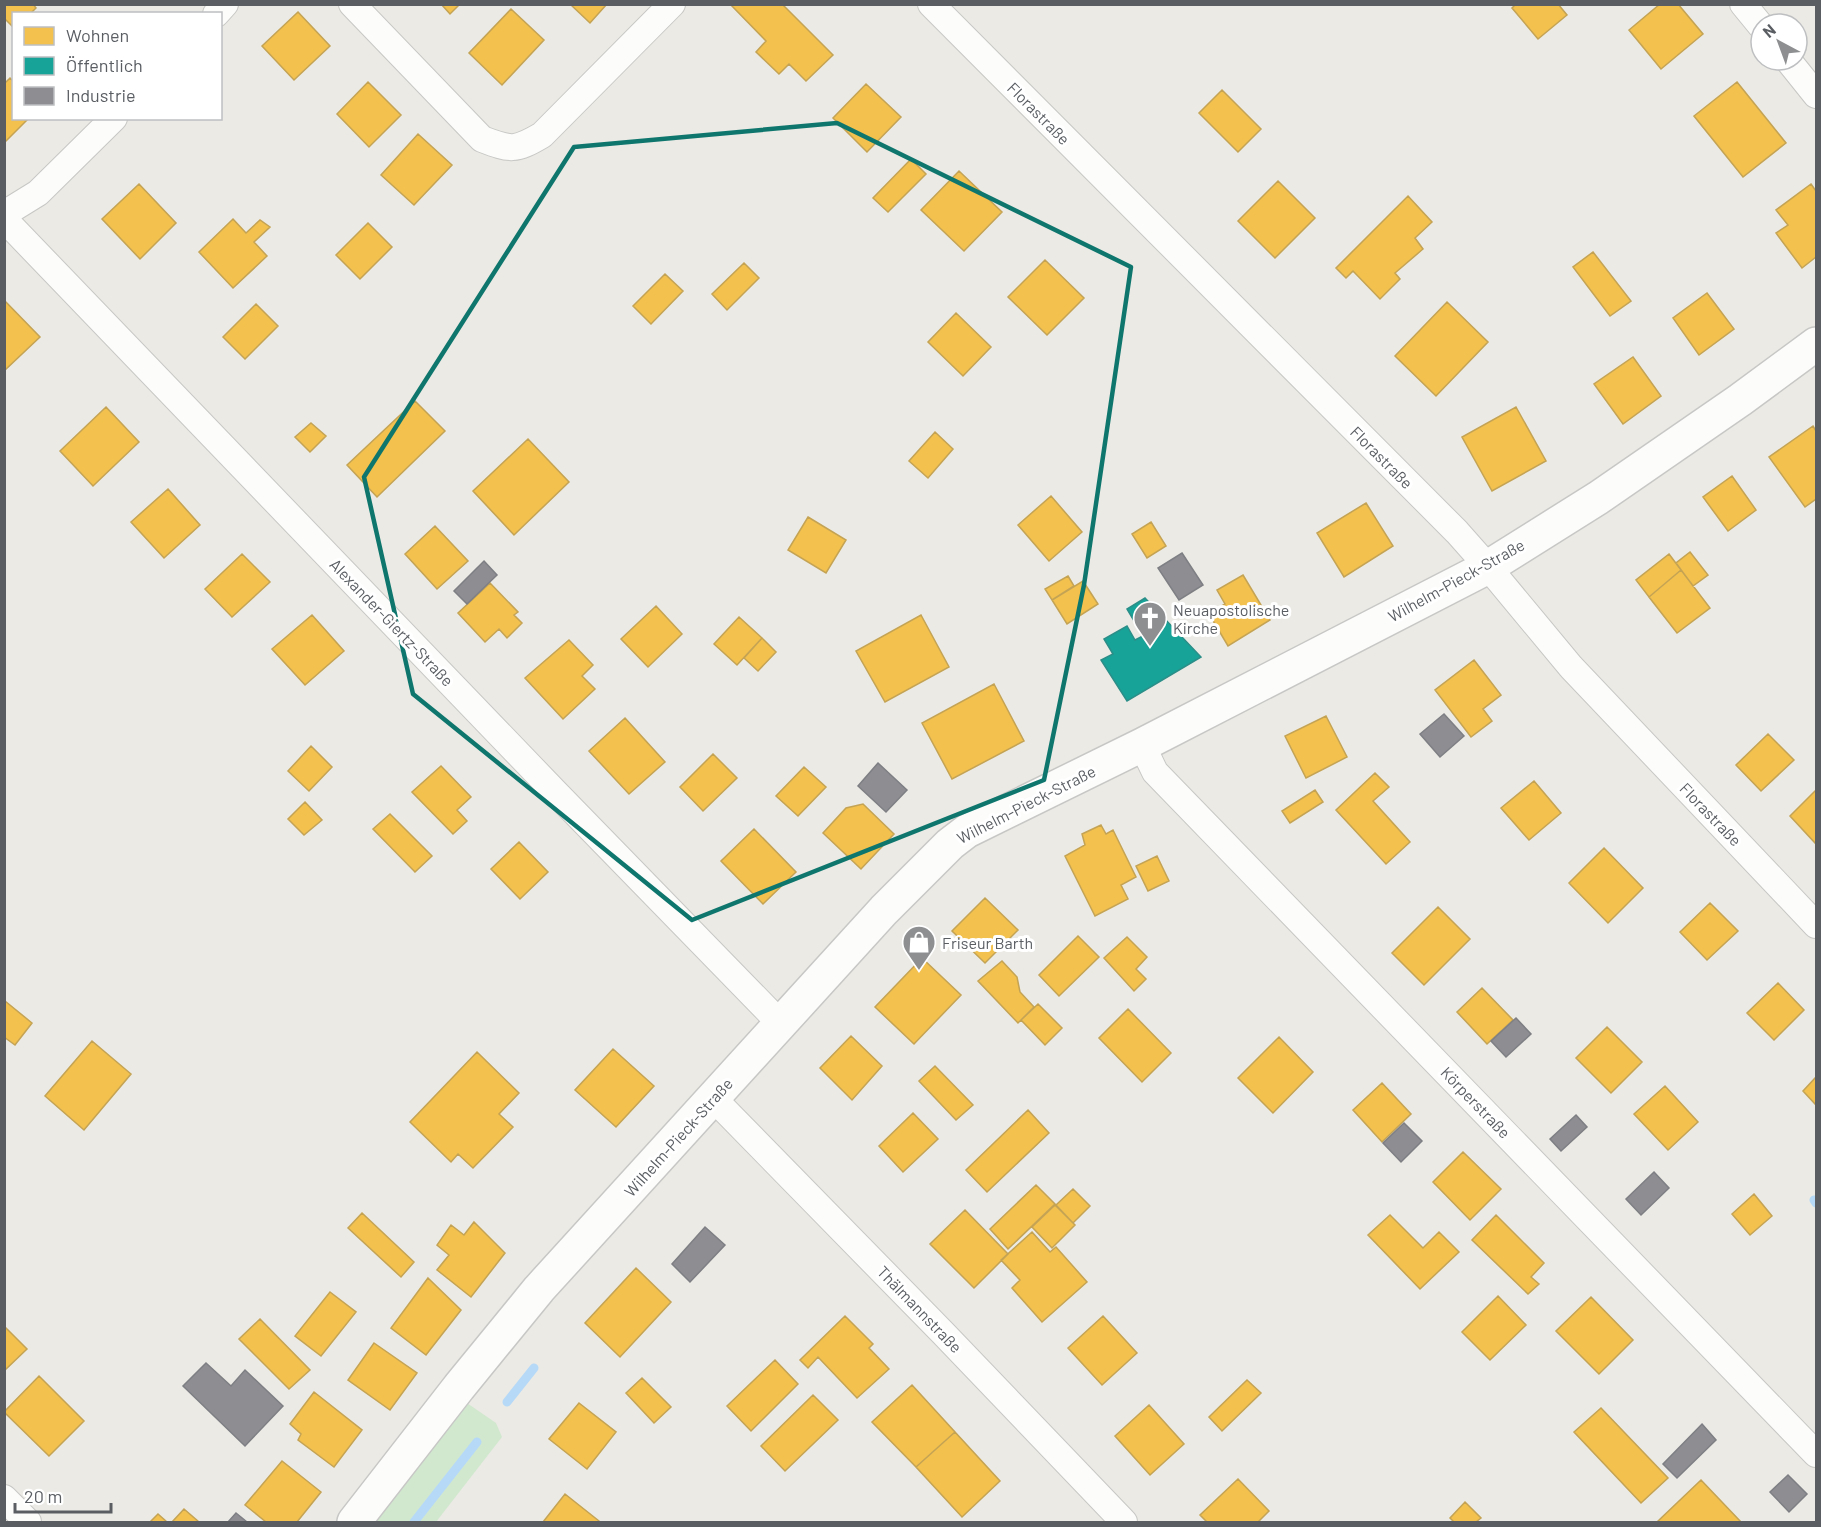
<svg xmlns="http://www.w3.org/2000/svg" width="1821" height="1527" font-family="Barlow,sans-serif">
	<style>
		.green { fill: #d1e8cf }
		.homes { fill: #f2c14e; stroke: #c4a354; stroke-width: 1.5 }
		.public { fill: #17a398; stroke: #2b8e88; stroke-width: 1.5 }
		.industry { fill: #8d8d92; stroke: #7e7f84; stroke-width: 1.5 }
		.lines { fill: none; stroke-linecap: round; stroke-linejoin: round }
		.stream { stroke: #b6d9f7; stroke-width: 9 }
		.street-casing { stroke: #c7c7c5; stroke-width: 28 }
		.secondary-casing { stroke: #c7c8c6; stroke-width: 36 }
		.street { stroke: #fcfcfb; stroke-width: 26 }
		.secondary { stroke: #fcfcfb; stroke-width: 33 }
		.marked { fill: none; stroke: #0f766e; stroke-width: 4.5; stroke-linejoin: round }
		.labels { text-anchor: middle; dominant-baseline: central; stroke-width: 6; stroke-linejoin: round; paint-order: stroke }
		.street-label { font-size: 16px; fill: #5a5e63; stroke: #fff }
		.poi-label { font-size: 16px; fill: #5a5e63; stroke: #fff; text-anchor: start }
	</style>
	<rect width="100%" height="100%" fill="#ebeae4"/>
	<path class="green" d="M 464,1401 L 496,1423 L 502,1437 L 436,1522 L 369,1522 Z"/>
	<path class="homes" d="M 4,4 L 33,4 L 36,8 L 30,14 L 14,14 L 14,28 L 4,18 Z
		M 441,4 L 460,4 L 450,14 Z
		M 570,4 L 607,4 L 590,23 Z
		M 730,4 L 782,4 L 833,55 L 806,81 L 789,64 L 779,74 L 756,52 L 766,41 Z
		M 1516,4 L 1558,4 L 1567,15 L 1538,39 L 1512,8 Z
		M 1660,4 L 1678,4 L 1703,34 L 1661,69 L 1629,30 Z
		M 511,9 L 544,40 L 502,85 L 469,53 Z
		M 298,12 L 330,46 L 294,80 L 262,46 Z
		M 10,78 L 14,82 L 14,118 L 29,118 L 5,142 L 4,84 Z
		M 368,82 L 401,115 L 369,147 L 337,114 Z
		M 1737,82 L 1786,143 L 1743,177 L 1694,116 Z
		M 866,84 L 901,117 L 867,152 L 833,118 Z
		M 1222,90 L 1261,129 L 1238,152 L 1199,113 Z
		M 418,134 L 452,165 L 414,205 L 381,175 Z
		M 911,159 L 926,174 L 888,212 L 873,198 Z
		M 959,171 L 1002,212 L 964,251 L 921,210 Z
		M 1278,181 L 1315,218 L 1275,258 L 1238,221 Z
		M 139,184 L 176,223 L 140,259 L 102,219 Z
		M 1811,184 L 1816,191 L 1816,257 L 1802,268 L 1776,233 L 1788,225 L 1776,210 Z
		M 1408,196 L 1432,222 L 1415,238 L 1423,249 L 1395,273 L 1400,279 L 1380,299 L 1353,271 L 1346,278 L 1336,268 Z
		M 233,219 L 246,233 L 260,220 L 270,227 L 254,242 L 267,256 L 233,288 L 199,252 Z
		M 368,223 L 392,247 L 360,279 L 336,255 Z
		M 1593,252 L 1631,301 L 1610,316 L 1573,267 Z
		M 1045,260 L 1084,298 L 1047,335 L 1008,297 Z
		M 744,263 L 759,278 L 727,310 L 712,294 Z
		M 665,274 L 683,291 L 651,324 L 633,306 Z
		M 1707,293 L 1734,329 L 1699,355 L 1673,318 Z
		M 4,300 L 40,337 L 4,371 Z
		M 1447,302 L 1488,342 L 1436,396 L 1395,356 Z
		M 256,304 L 278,326 L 245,359 L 223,337 Z
		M 956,313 L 991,347 L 963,376 L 928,342 Z
		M 1633,357 L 1661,396 L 1623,424 L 1594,384 Z
		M 415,401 L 445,431 L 377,497 L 347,465 Z
		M 106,407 L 139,442 L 93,486 L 60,451 Z
		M 1516,407 L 1546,461 L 1492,491 L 1462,437 Z
		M 311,423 L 326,436 L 310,452 L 295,437 Z
		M 1813,426 L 1816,431 L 1816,499 L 1805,507 L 1769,457 Z
		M 935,432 L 953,449 L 928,478 L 909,461 Z
		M 528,439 L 569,482 L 514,535 L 473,491 Z
		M 1732,476 L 1756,510 L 1728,531 L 1703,497 Z
		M 168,489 L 200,525 L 164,558 L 131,522 Z
		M 1051,496 L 1082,532 L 1049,561 L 1018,525 Z
		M 1366,503 L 1393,546 L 1344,577 L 1317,533 Z
		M 808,517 L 846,540 L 826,573 L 788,550 Z
		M 1151,522 L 1166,546 L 1147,558 L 1132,534 Z
		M 435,526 L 468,561 L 437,589 L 405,554 Z
		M 1690,552 L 1708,575 L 1693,586 L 1676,563 Z
		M 242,554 L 270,582 L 232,617 L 205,589 Z
		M 1669,554 L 1681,570 L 1649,597 L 1636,580 Z
		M 1681,570 L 1710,608 L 1677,633 L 1649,597 Z
		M 1243,575 L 1270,620 L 1228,646 L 1209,614 L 1225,604 L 1217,590 Z
		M 1068,576 L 1074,586 L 1052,600 L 1045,589 Z
		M 1083,581 L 1098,604 L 1067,624 L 1052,600 Z
		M 490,583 L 518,612 L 514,615 L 522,623 L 507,638 L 499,629 L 485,642 L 458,613 Z
		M 656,606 L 682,634 L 648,667 L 621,639 Z
		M 312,615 L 344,651 L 305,685 L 272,649 Z
		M 921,615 L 949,667 L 885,702 L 856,651 Z
		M 739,617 L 762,638 L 737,665 L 714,644 Z
		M 762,638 L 776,652 L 758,671 L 744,658 Z
		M 569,640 L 593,665 L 582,676 L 595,689 L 563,719 L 525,678 Z
		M 1474,660 L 1501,695 L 1483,709 L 1492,721 L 1471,737 L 1435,690 Z
		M 994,684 L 1024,741 L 952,779 L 922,723 Z
		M 1326,716 L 1347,757 L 1306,778 L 1285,736 Z
		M 625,718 L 665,762 L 629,794 L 589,751 Z
		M 1768,734 L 1794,760 L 1761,791 L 1736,765 Z
		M 311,746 L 332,767 L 309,791 L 288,771 Z
		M 713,754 L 737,778 L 703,811 L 680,787 Z
		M 441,766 L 471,797 L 457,810 L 467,821 L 453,834 L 412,792 Z
		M 804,767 L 826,787 L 798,816 L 776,796 Z
		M 1375,773 L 1389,787 L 1373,801 L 1410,842 L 1386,864 L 1336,810 Z
		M 1534,781 L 1561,813 L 1529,840 L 1501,808 Z
		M 1315,790 L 1323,802 L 1290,823 L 1282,811 Z
		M 1816,790 L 1816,844 L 1790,816 Z
		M 305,802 L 322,820 L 304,835 L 288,819 Z
		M 863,804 L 894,834 L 861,869 L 823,833 L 846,808 Z
		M 390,814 L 432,856 L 415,872 L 373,829 Z
		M 1101,825 L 1106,834 L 1113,830 L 1136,877 L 1121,885 L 1128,899 L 1095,916 L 1065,856 L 1085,845 L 1082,834 Z
		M 754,829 L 796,872 L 763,904 L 721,861 Z
		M 519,842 L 548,872 L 520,899 L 491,869 Z
		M 1604,848 L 1643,888 L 1608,923 L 1569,883 Z
		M 1157,856 L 1169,881 L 1148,891 L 1136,866 Z
		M 985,898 L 1018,930 L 985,963 L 952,931 Z
		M 1710,903 L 1738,931 L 1707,960 L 1680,932 Z
		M 1438,907 L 1470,939 L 1424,985 L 1392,953 Z
		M 1078,936 L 1099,957 L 1059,996 L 1039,975 Z
		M 1127,937 L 1147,957 L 1136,969 L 1146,979 L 1134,991 L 1104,958 Z
		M 922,958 L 961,995 L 914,1044 L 875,1007 Z
		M 1002,961 L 1017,977 L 1020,992 L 1034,1007 L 1018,1023 L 978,981 Z
		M 1778,983 L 1804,1010 L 1774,1040 L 1747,1013 Z
		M 1482,988 L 1513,1020 L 1487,1044 L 1457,1012 Z
		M 5,1001 L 32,1023 L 15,1045 L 4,1037 Z
		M 1038,1004 L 1062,1028 L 1045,1045 L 1021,1020 Z
		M 1128,1009 L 1171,1053 L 1142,1082 L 1099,1038 Z
		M 1607,1027 L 1642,1062 L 1611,1093 L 1576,1058 Z
		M 851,1036 L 882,1066 L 852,1100 L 820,1068 Z
		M 1279,1037 L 1313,1072 L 1273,1113 L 1238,1078 Z
		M 92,1041 L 131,1074 L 84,1130 L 45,1096 Z
		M 613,1049 L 654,1086 L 616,1127 L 575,1090 Z
		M 477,1052 L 519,1093 L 499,1114 L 513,1127 L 473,1168 L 458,1154 L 451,1162 L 410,1122 Z
		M 935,1066 L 973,1105 L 956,1120 L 919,1081 Z
		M 1816,1077 L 1816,1105 L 1803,1091 Z
		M 1382,1083 L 1411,1114 L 1382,1142 L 1353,1110 Z
		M 1665,1086 L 1698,1122 L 1668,1150 L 1634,1114 Z
		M 1028,1110 L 1049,1133 L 987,1192 L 966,1170 Z
		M 913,1113 L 938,1139 L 903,1172 L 879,1146 Z
		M 1463,1152 L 1501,1189 L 1470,1220 L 1433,1182 Z
		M 1036,1185 L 1055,1204 L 1008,1249 L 990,1229 Z
		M 1073,1189 L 1090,1206 L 1073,1223 L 1056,1205 Z
		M 1754,1194 L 1772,1216 L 1750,1235 L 1732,1214 Z
		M 1055,1205 L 1075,1225 L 1052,1248 L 1032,1227 Z
		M 965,1210 L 1008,1254 L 974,1288 L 930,1244 Z
		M 362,1213 L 414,1262 L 401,1277 L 348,1228 Z
		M 1390,1215 L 1423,1248 L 1439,1232 L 1459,1252 L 1420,1289 L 1368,1235 Z
		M 1496,1215 L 1544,1263 L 1531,1277 L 1539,1284 L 1528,1294 L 1472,1240 Z
		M 474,1222 L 505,1253 L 471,1297 L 437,1270 L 449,1255 L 437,1245 L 451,1225 L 464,1235 Z
		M 1032,1232 L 1050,1252 L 1056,1247 L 1087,1282 L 1042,1322 L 1012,1288 L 1020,1280 L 1001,1260 Z
		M 636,1268 L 671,1302 L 620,1357 L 585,1323 Z
		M 428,1278 L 461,1310 L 426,1355 L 391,1328 Z
		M 330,1292 L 356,1312 L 321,1356 L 295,1336 Z
		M 1498,1296 L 1526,1325 L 1490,1360 L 1462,1332 Z
		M 1591,1297 L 1633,1340 L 1599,1374 L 1556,1331 Z
		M 845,1316 L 873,1344 L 869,1348 L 889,1369 L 857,1398 L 818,1357 L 808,1368 L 800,1360 Z
		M 1103,1316 L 1137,1353 L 1102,1385 L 1068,1348 Z
		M 260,1319 L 310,1370 L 289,1389 L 239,1339 Z
		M 4,1326 L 27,1349 L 4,1371 Z
		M 374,1343 L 417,1373 L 390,1410 L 348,1380 Z
		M 775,1360 L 798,1384 L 751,1431 L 727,1406 Z
		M 39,1376 L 84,1421 L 49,1456 L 4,1412 Z
		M 642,1378 L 671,1407 L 654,1423 L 626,1393 Z
		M 1247,1380 L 1261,1393 L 1222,1431 L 1209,1417 Z
		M 912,1385 L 955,1432 L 916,1467 L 872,1422 Z
		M 314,1392 L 362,1430 L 334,1467 L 298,1440 L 301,1434 L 290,1424 Z
		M 813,1395 L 838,1420 L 785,1471 L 761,1446 Z
		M 579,1403 L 616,1432 L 587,1469 L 549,1439 Z
		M 1149,1405 L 1184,1444 L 1150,1475 L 1115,1436 Z
		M 1601,1408 L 1668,1478 L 1641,1503 L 1574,1432 Z
		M 955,1432 L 1000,1481 L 962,1517 L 916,1467 Z
		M 282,1461 L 321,1492 L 297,1522 L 266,1522 L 245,1505 Z
		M 1238,1479 L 1269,1511 L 1258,1522 L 1207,1522 L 1200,1515 Z
		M 1701,1480 L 1741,1522 L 1657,1522 Z
		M 565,1494 L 599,1521 L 598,1522 L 543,1522 Z
		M 1465,1502 L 1481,1518 L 1476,1522 L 1454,1522 L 1450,1518 Z
		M 184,1509 L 199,1522 L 172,1522 Z
		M 158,1514 L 167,1522 L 150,1522 Z"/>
	<path class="public" d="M 1145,598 L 1201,657 L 1127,701 L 1101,660 L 1113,654 L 1104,639 L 1127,626 L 1135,640 L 1143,636 L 1127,609 Z"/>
	<path class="industry" d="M 1182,553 L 1203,585 L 1179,600 L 1158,568 Z
		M 484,561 L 497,575 L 467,604 L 454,591 Z
		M 1444,714 L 1464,736 L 1440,757 L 1420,734 Z
		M 878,763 L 907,790 L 886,812 L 858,786 Z
		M 1516,1018 L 1531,1034 L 1506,1057 L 1491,1041 Z
		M 1576,1115 L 1587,1127 L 1561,1151 L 1550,1139 Z
		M 1404,1123 L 1422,1141 L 1401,1162 L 1383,1143 Z
		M 1654,1172 L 1669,1188 L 1641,1215 L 1626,1199 Z
		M 705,1227 L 725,1245 L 690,1282 L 672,1264 Z
		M 206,1363 L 231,1386 L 245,1370 L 283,1406 L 245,1446 L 183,1386 Z
		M 1702,1424 L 1716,1440 L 1677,1478 L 1663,1464 Z
		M 1788,1475 L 1807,1494 L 1789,1512 L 1770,1492 Z
		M 236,1513 L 247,1522 L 228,1522 Z"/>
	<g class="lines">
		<path class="stream" d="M 1814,1200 L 1816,1203
			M 507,1402 L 534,1368
			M 414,1522 L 477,1442"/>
		<defs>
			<path id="street" d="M 352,4 L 482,139 C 511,150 515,151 542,135 L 672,4
				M 931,4 L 1457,532 L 1488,567 L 1571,667 L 1816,925
				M 1743,4 L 1761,26
				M 216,14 L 225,4
				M 1788,60 L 1816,95
				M 4,214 L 38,193 L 114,118
				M 4,219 L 555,792 L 781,1024
				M 1142,745 L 1155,772 L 1816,1454
				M 713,1098 L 943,1333 L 1124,1522
				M 4,1498 L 28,1522"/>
			<path id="secondary" d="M 354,1522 L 459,1387 L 539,1289 L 884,910 L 950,844 L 967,831 L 1142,745 L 1488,567 L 1598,498 L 1740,400 L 1816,344"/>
		</defs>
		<use href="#street" class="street-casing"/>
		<use href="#secondary" class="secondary-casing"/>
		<use href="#street" class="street"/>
		<use href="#secondary" class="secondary"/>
	</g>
	<path class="marked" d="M 837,123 L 1131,267 L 1084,585 L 1044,780 L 692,920 L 413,694 L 364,477 L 574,147 Z"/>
	<defs>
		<symbol id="church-pin" viewBox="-11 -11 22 30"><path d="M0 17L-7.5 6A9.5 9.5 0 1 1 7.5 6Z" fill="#8d8f90" stroke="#fff"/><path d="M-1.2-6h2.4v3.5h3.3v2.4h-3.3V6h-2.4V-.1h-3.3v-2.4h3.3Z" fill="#fff"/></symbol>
		<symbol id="shop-pin" viewBox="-11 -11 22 30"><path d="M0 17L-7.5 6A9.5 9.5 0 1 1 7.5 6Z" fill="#8d8f90" stroke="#fff"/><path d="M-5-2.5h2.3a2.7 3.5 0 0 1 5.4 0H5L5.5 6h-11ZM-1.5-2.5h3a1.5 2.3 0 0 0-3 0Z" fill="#fff"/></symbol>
	</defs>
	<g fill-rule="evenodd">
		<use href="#church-pin" x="1131" y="599" width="38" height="52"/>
		<use href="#shop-pin" x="900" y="923" width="38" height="52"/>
	</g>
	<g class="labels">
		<g class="street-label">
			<text transform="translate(1039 113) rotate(45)">Florastraße</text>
			<text transform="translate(1382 457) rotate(45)">Florastraße</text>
			<text transform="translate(1456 580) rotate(-29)">Wilhelm-Pieck-Straße</text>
			<text transform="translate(392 622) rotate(46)">Alexander-Giertz-Straße</text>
			<text transform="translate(1026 804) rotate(-27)">Wilhelm-Pieck-Straße</text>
			<text transform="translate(1711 814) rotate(46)">Florastraße</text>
			<text transform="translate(1476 1102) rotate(46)">Körperstraße</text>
			<text transform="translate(678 1137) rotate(-48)">Wilhelm-Pieck-Straße</text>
			<text transform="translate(920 1309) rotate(46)">Thälmannstraße</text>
		</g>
		<g class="poi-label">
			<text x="1173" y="609">Neuapostolische<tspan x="1173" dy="18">Kirche</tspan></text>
			<text x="942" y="942">Friseur Barth</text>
		</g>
	</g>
	<rect width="1821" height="1527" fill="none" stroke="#5a5e63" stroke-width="12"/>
	<rect x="12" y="12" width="210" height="108" fill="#ffffff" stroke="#bdbfc1" stroke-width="1.5"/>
	<rect x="24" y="27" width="30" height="18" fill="#f2c14e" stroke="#bdbfc1" stroke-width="1.5"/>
	<text x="66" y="42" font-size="18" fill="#5a5e63">Wohnen</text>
	<rect x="24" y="57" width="30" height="18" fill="#17a398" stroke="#bdbfc1" stroke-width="1.5"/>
	<text x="66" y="72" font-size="18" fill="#5a5e63">Öffentlich</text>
	<rect x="24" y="87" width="30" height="18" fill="#8d8d92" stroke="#bdbfc1" stroke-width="1.5"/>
	<text x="66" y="102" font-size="18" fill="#5a5e63">Industrie</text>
	<g transform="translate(1779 42) rotate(319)"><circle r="28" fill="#ffffff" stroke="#bdbfc1" stroke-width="1.5"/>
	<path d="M0-4.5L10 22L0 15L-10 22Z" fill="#8d8f90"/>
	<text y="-9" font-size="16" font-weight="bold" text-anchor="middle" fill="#5a5e63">N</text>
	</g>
	<path d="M15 1503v9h96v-9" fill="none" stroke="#5a5e63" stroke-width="3"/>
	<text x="24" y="1503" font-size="18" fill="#5a5e63" stroke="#ffffff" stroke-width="4.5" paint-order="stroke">20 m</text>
</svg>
